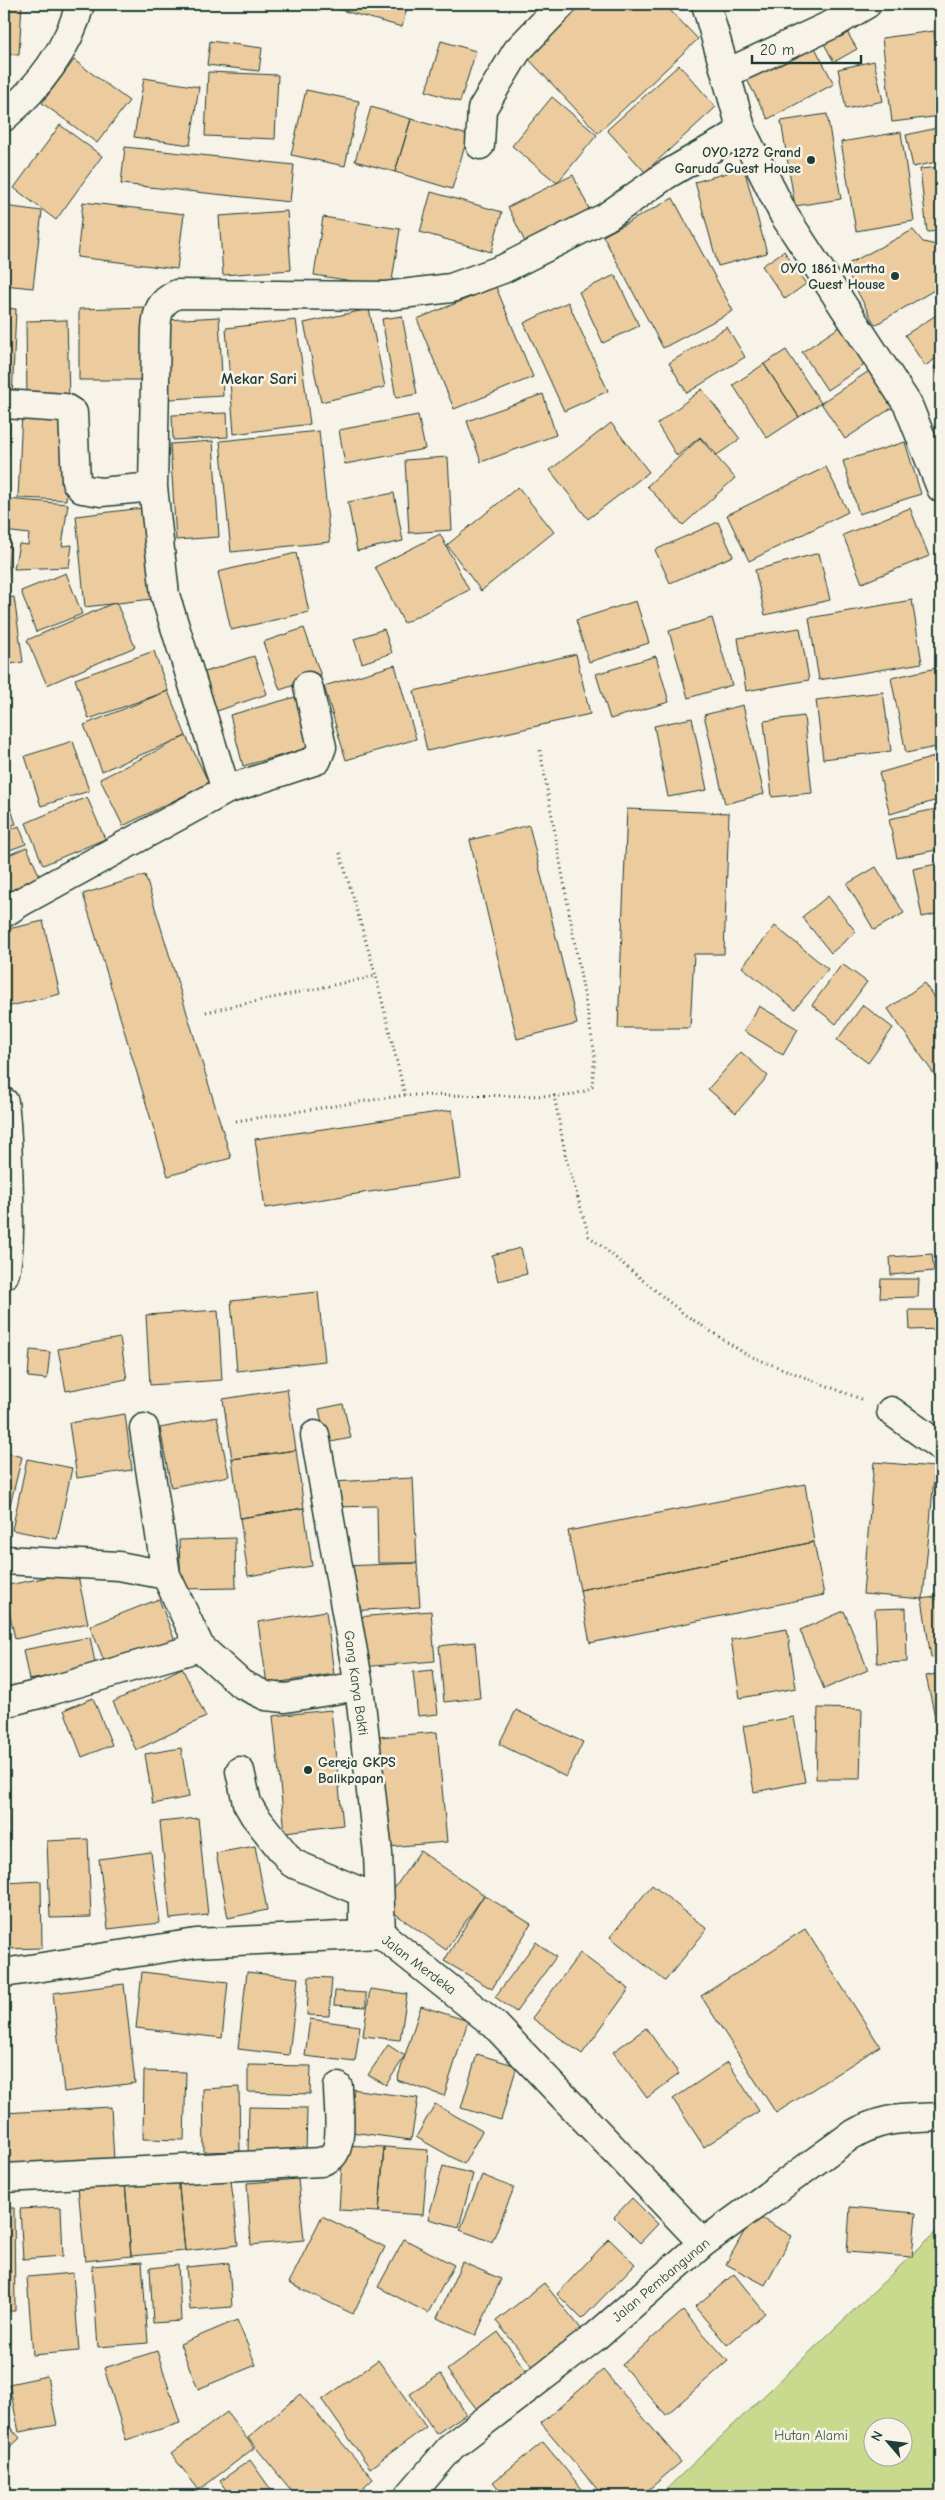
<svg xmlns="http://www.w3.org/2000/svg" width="945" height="2500" font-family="'Comic Neue',sans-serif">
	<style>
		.green { fill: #c9da8f; stroke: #748c62; fill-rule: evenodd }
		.building { fill: #eccc9e; stroke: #1f3d34 }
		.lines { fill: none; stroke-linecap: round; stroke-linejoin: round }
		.minor-casing { stroke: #1f3d34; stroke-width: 31 }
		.path { stroke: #1f3d34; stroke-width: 3; stroke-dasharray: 1 4; stroke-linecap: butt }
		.minor { stroke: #f7f3e8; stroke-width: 28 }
		.poi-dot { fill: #1f3d34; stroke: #f7f3e8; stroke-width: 2 }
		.labels { text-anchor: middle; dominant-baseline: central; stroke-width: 5; stroke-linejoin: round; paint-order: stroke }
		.poi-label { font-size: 14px; font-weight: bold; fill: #1f3d34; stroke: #f7f3e8; text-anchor: end }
		.street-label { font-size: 14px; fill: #1f3d34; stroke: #f7f3e8 }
		.park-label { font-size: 14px; fill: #415c46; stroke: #f7f3e8 }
		.quarter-label { font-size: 16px; font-weight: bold; fill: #1f3d34; stroke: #f7f3e8 }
	</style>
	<rect width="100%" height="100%" fill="#f7f3e8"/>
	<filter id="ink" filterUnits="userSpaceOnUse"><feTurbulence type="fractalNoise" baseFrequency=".02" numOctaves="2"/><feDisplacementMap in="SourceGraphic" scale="10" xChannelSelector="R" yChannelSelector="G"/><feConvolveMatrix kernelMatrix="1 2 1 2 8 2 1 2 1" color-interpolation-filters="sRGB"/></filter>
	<g filter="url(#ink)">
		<path class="green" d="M 941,2227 L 941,2496 L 659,2496 ZM 872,2428 L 902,2428 L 902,2458 L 872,2458 Z"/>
		<path class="building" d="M 4,4 L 22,4 L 19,55 L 4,54 Z
			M 319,4 L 408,4 L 402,27 Z
			M 577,4 L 664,4 L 698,39 L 598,133 L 524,54 Z
			M 844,27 L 857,49 L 834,62 L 822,40 Z
			M 934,31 L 941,88 L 941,116 L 892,122 L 882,38 Z
			M 210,41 L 262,48 L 259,71 L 207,65 Z
			M 441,41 L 476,51 L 460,102 L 426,91 Z
			M 812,42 L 834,84 L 768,119 L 746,78 Z
			M 74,60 L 129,101 L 97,143 L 42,103 Z
			M 874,61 L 883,101 L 846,109 L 838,69 Z
			M 679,65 L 716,107 L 645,172 L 607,130 Z
			M 208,72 L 278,75 L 275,139 L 205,136 Z
			M 144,78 L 199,87 L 190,145 L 134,137 Z
			M 306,90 L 359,101 L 345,166 L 291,155 Z
			M 552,97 L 597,135 L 557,183 L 512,146 Z
			M 371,107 L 411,119 L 395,172 L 355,161 Z
			M 827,114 L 841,199 L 795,206 L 781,121 Z
			M 411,119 L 468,135 L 452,189 L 395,172 Z
			M 60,125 L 102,156 L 56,220 L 14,188 Z
			M 941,127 L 941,161 L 913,167 L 906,135 Z
			M 901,132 L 914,221 L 856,231 L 841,142 Z
			M 125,147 L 294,165 L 290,202 L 121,184 Z
			M 941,167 L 941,231 L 927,232 L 920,169 Z
			M 744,168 L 767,253 L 718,266 L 695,182 Z
			M 573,175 L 591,213 L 527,246 L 508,207 Z
			M 431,192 L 502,212 L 491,252 L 420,232 Z
			M 673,198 L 733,311 L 663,348 L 603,236 Z
			M 83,202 L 184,214 L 177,269 L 77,257 Z
			M 4,206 L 42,211 L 33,288 L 4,285 Z
			M 287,211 L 291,270 L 223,275 L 219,216 Z
			M 323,217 L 400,229 L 391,287 L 314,275 Z
			M 913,230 L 923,242 L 941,246 L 941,286 L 875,325 L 844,266 Z
			M 784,251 L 806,284 L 785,299 L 762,266 Z
			M 615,275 L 639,326 L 603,343 L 579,292 Z
			M 496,287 L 533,377 L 454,409 L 417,319 Z
			M 568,302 L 608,391 L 564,411 L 524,323 Z
			M 145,307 L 145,380 L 79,380 L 79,309 Z
			M 4,308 L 16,309 L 12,399 L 4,399 Z
			M 369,309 L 385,387 L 321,402 L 304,323 Z
			M 941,312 L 941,355 L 925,366 L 905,335 Z
			M 402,316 L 417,394 L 396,398 L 382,319 Z
			M 219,317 L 223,396 L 170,399 L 166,320 Z
			M 67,320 L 69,398 L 27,399 L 26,321 Z
			M 296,320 L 310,424 L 234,434 L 226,328 Z
			M 844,324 L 869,362 L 827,390 L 802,352 Z
			M 727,327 L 745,357 L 687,393 L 669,363 Z
			M 786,350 L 821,403 L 799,417 L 764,364 Z
			M 941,363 L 941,382 L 934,367 Z
			M 764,364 L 799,417 L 767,438 L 733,385 Z
			M 869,371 L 893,407 L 845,439 L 821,403 Z
			M 702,389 L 740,439 L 717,455 L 700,437 L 677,456 L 657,424 Z
			M 543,394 L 556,435 L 481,462 L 467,421 Z
			M 22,412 L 70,415 L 66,500 L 18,498 Z
			M 227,413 L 228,437 L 173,440 L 172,415 Z
			M 418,415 L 425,449 L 345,464 L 339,430 Z
			M 4,418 L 10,418 L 7,499 L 68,504 L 62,546 L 72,545 L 69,567 L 14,569 L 19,544 L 28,545 L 29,534 L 4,531 Z
			M 611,423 L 649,472 L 588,519 L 550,470 Z
			M 319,431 L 330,542 L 231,552 L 220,441 Z
			M 700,438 L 735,478 L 683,525 L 647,486 Z
			M 213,441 L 219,537 L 176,540 L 170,444 Z
			M 905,442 L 921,494 L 859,514 L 843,461 Z
			M 448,457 L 452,530 L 409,533 L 405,460 Z
			M 826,467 L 848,512 L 749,561 L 727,515 Z
			M 518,487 L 554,532 L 481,591 L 447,545 Z
			M 394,493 L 403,541 L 357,551 L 348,502 Z
			M 143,508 L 152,599 L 85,607 L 76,516 Z
			M 910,508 L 929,556 L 862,583 L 843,535 Z
			M 718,522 L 733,556 L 670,583 L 655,550 Z
			M 440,534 L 469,590 L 404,623 L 375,567 Z
			M 4,546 L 10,547 L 6,588 L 4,588 Z
			M 296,553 L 309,612 L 231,630 L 218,572 Z
			M 819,553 L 830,600 L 765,615 L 755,570 Z
			M 66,573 L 82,614 L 36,632 L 21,591 Z
			M 14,597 L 23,662 L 4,665 L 4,598 Z
			M 912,600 L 922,663 L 819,680 L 809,618 Z
			M 636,601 L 649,643 L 589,662 L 576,620 Z
			M 116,602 L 135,647 L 47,685 L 27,640 Z
			M 712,618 L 732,685 L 688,698 L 669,631 Z
			M 304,628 L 321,676 L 280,690 L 263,642 Z
			M 800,628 L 809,680 L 746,691 L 738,638 Z
			M 384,629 L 392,653 L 362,663 L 354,639 Z
			M 154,651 L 168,691 L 89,719 L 75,679 Z
			M 576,654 L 590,714 L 427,751 L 414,691 Z
			M 254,656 L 267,694 L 214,712 L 202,673 Z
			M 656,656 L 669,702 L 610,719 L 596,674 Z
			M 395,665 L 416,739 L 346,760 L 324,686 Z
			M 941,667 L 941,746 L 906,753 L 891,678 Z
			M 168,691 L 186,736 L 102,771 L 84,725 Z
			M 883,692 L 891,751 L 823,759 L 816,700 Z
			M 299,696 L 312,747 L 243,766 L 230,715 Z
			M 743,705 L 764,794 L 725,804 L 704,715 Z
			M 804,716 L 812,793 L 772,797 L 764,721 Z
			M 692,718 L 707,790 L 668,797 L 654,726 Z
			M 186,736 L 209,783 L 123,826 L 100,779 Z
			M 73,741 L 89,791 L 41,806 L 25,756 Z
			M 941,755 L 941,799 L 890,814 L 879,773 Z
			M 4,789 L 16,824 L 4,828 Z
			M 87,797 L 105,839 L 43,865 L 26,823 Z
			M 941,808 L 941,849 L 897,858 L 889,819 Z
			M 627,809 L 729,813 L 724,954 L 694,954 L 690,1028 L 618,1028 Z
			M 529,825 L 577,1024 L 517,1039 L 470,840 Z
			M 19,826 L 26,844 L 4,852 L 4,832 Z
			M 27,847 L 42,882 L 5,897 L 4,857 Z
			M 941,863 L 941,913 L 922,917 L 913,869 Z
			M 876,867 L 904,913 L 874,930 L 847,884 Z
			M 145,875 L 231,1158 L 168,1176 L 83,894 Z
			M 828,896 L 856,932 L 831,953 L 802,917 Z
			M 43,921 L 60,994 L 7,1007 L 4,994 L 4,930 Z
			M 775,926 L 828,969 L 795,1009 L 742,967 Z
			M 842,964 L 867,982 L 836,1024 L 812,1005 Z
			M 924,983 L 941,1007 L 941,1084 L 888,1009 Z
			M 863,1005 L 893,1028 L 868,1063 L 837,1040 Z
			M 759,1006 L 798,1029 L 783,1055 L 744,1031 Z
			M 741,1052 L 768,1076 L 736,1113 L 708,1089 Z
			M 452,1110 L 461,1178 L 265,1208 L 255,1139 Z
			M 521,1248 L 527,1274 L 498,1281 L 492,1255 Z
			M 932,1254 L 934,1271 L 891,1275 L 890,1257 Z
			M 881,1279 L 919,1279 L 918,1297 L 880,1298 Z
			M 318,1292 L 325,1361 L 237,1371 L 231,1301 Z
			M 218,1310 L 222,1380 L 150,1385 L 146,1315 Z
			M 909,1310 L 941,1310 L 941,1329 L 910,1330 Z
			M 120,1338 L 127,1379 L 66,1391 L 58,1349 Z
			M 30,1350 L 50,1352 L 47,1379 L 28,1377 Z
			M 287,1389 L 296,1450 L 232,1459 L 223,1399 Z
			M 343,1404 L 351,1438 L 326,1443 L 319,1409 Z
			M 125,1414 L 132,1470 L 77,1478 L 69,1423 Z
			M 217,1417 L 229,1476 L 171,1487 L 160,1428 Z
			M 296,1450 L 304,1508 L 240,1518 L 232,1459 Z
			M 4,1452 L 22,1457 L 4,1529 Z
			M 27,1459 L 72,1468 L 57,1539 L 12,1530 Z
			M 874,1462 L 935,1467 L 923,1599 L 863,1594 Z
			M 413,1478 L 417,1563 L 378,1563 L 377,1506 L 333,1507 L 331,1482 Z
			M 805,1484 L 814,1542 L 580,1590 L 568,1531 Z
			M 304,1508 L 312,1566 L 248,1576 L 240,1518 Z
			M 235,1538 L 236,1588 L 181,1589 L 179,1540 Z
			M 814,1542 L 824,1595 L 590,1643 L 580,1590 Z
			M 417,1563 L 420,1607 L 347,1611 L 345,1566 Z
			M 77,1571 L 88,1623 L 15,1639 L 4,1586 Z
			M 941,1596 L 941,1656 L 931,1658 L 922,1599 Z
			M 159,1599 L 175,1641 L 107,1668 L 90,1626 Z
			M 906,1608 L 907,1662 L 877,1663 L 875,1609 Z
			M 326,1611 L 334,1674 L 267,1684 L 258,1622 Z
			M 431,1611 L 435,1661 L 360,1667 L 357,1617 Z
			M 844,1611 L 868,1670 L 824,1689 L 800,1630 Z
			M 787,1629 L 796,1688 L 740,1698 L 731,1639 Z
			M 90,1637 L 96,1668 L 29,1680 L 23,1650 Z
			M 475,1642 L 480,1698 L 444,1702 L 439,1646 Z
			M 182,1668 L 206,1717 L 136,1750 L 113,1702 Z
			M 433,1670 L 438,1714 L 418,1716 L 413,1672 Z
			M 941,1673 L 941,1720 L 936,1721 L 926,1676 Z
			M 93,1698 L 112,1745 L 82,1757 L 64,1710 Z
			M 818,1708 L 862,1709 L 860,1779 L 816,1779 Z
			M 331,1710 L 343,1825 L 285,1832 L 273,1716 Z
			M 516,1710 L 583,1742 L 566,1777 L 499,1744 Z
			M 794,1717 L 805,1782 L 754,1792 L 743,1726 Z
			M 4,1726 L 8,1726 L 9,1847 L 4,1847 Z
			M 437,1732 L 447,1842 L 388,1847 L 379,1737 Z
			M 181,1748 L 189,1797 L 153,1804 L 145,1754 Z
			M 198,1818 L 208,1915 L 170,1919 L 160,1822 Z
			M 88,1839 L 91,1917 L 50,1918 L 47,1841 Z
			M 255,1846 L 267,1910 L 228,1918 L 216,1853 Z
			M 420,1851 L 484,1895 L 446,1950 L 383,1905 Z
			M 151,1852 L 160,1923 L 108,1929 L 99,1859 Z
			M 41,1881 L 42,1948 L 6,1949 L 5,1883 Z
			M 652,1885 L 707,1929 L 665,1981 L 610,1937 Z
			M 484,1895 L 531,1924 L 492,1989 L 444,1961 Z
			M 805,1929 L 880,2046 L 776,2113 L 701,1996 Z
			M 536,1942 L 556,1957 L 516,2012 L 495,1997 Z
			M 580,1953 L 629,1989 L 582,2054 L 532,2018 Z
			M 142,1972 L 228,1982 L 222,2038 L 136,2028 Z
			M 247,1972 L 298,1978 L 289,2055 L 238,2049 Z
			M 309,1977 L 332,1978 L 329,2016 L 307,2015 Z
			M 124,1984 L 135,2083 L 64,2092 L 53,1993 Z
			M 370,1989 L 407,1994 L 400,2040 L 363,2036 Z
			M 335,1991 L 366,1993 L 366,2007 L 334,2005 Z
			M 421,2006 L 468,2021 L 444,2096 L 397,2080 Z
			M 310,2019 L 360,2026 L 355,2062 L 305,2056 Z
			M 646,2028 L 679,2074 L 647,2098 L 613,2052 Z
			M 388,2045 L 405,2056 L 386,2085 L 368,2075 Z
			M 477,2054 L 517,2066 L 501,2120 L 461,2108 Z
			M 728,2062 L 759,2111 L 704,2147 L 673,2099 Z
			M 248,2065 L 311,2066 L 310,2094 L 248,2092 Z
			M 144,2071 L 186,2072 L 184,2140 L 143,2139 Z
			M 239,2087 L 240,2151 L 204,2152 L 203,2089 Z
			M 351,2089 L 418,2098 L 411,2140 L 344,2131 Z
			M 435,2104 L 482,2131 L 464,2164 L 416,2137 Z
			M 111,2107 L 114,2161 L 4,2167 L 4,2113 Z
			M 249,2107 L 307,2108 L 306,2157 L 248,2155 Z
			M 343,2145 L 384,2147 L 379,2212 L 339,2210 Z
			M 384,2147 L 428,2150 L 423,2215 L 379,2212 Z
			M 443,2166 L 473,2174 L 459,2227 L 428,2219 Z
			M 230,2171 L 238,2245 L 185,2251 L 178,2177 Z
			M 482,2175 L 514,2188 L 492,2242 L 460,2230 Z
			M 178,2177 L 185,2251 L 131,2256 L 125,2182 Z
			M 298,2179 L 304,2240 L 251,2245 L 247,2183 Z
			M 125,2182 L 131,2256 L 85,2261 L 78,2187 Z
			M 632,2198 L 658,2224 L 640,2243 L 614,2217 Z
			M 61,2207 L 63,2256 L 23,2259 L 20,2209 Z
			M 850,2207 L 916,2213 L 912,2257 L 847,2252 Z
			M 4,2208 L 14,2208 L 15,2311 L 4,2311 Z
			M 754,2214 L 792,2236 L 765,2285 L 726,2264 Z
			M 322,2216 L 385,2247 L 353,2314 L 289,2283 Z
			M 404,2239 L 454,2265 L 428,2313 L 378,2287 Z
			M 609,2239 L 635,2264 L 582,2319 L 557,2294 Z
			M 142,2262 L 148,2343 L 98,2347 L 92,2266 Z
			M 462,2262 L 501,2279 L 476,2335 L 437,2318 Z
			M 229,2263 L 232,2307 L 190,2310 L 186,2267 Z
			M 178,2265 L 181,2321 L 153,2323 L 150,2268 Z
			M 73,2273 L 79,2351 L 33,2355 L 27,2277 Z
			M 734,2274 L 765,2313 L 727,2345 L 695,2307 Z
			M 544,2283 L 583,2331 L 535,2369 L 496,2321 Z
			M 683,2311 L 728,2361 L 666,2415 L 622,2365 Z
			M 237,2320 L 256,2365 L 198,2389 L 180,2344 Z
			M 498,2332 L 529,2375 L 479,2412 L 447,2370 Z
			M 157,2351 L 180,2423 L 126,2440 L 104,2368 Z
			M 378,2360 L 426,2427 L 370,2468 L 322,2400 Z
			M 603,2370 L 681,2462 L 641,2496 L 603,2496 L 541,2423 Z
			M 441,2374 L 466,2414 L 436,2434 L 410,2394 Z
			M 47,2376 L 57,2425 L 19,2432 L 9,2384 Z
			M 300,2394 L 373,2479 L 355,2496 L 296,2496 L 248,2438 Z
			M 227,2412 L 254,2448 L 199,2490 L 171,2454 Z
			M 4,2420 L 20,2438 L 4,2453 Z
			M 543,2442 L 587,2495 L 586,2496 L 505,2496 L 493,2482 Z
			M 250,2460 L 274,2494 L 271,2496 L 230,2496 L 220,2481 Z"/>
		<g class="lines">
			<defs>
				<path id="minor" d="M 706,4 L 742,131 L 784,215 L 908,405 L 941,488
					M 727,73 L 835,23 L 867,4
					M 4,117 C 38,88 69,48 80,4
					M 480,145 L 482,109 L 517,51 L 562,4
					M 4,404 L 65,408 L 73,413 L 76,482 L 82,489 L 101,492 L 153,487
					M 226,790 L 317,760 L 322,747 L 308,686
					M 4,913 L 21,902 L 226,790 L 165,595 L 153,487 L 156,329 C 157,311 160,302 177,294 L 386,296 L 451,288 L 503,269 L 606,217 L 666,175 L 742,131
					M 4,1102 C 7,1126 14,1259 4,1275
					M 891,1411 L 941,1447
					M 144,1428 L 166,1575 L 200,1647 L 241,1684 L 266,1696 L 285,1698 L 359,1686
					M 315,1435 L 359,1686 L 378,1853 L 381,1934
					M 4,1560 L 119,1566 L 166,1575
					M 4,1703 L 43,1693 L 200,1647
					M 240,1771 L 247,1803 L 254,1815 L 292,1863 L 359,1891 L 363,1898 L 363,1929
					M 4,1973 L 196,1943 L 381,1934 L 495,2025 L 703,2243
					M 4,2178 L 321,2162 C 324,2160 329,2159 332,2156 C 344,2145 338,2102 338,2087
					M 409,2496 L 452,2446 L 595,2337 L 703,2243 L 850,2136 C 883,2116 904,2119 941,2117"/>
			</defs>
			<use href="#minor" class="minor-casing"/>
			<path class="path" d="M 340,853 L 376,976 L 405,1095
				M 206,1012 L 376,976
				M 554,1095 L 566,1158 L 589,1236 L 684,1314 L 747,1355 L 861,1399
				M 236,1121 L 405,1095 L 567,1096 L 585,1091 L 592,1086 L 595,1055 L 540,750"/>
			<use href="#minor" class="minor"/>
		</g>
	</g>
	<g class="poi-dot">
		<circle cx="811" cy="160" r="5"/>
		<circle cx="895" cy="276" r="5"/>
		<circle cx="308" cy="1770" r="5"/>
	</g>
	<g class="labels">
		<g class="poi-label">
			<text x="801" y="152">OYO 1272 Grand<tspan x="801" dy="16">Garuda Guest House</tspan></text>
			<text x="885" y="268">OYO 1861 Martha<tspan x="885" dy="16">Guest House</tspan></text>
			<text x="318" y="1762" text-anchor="start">Gereja GKPS<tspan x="318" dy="16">Balikpapan</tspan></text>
		</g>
		<g class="street-label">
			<text transform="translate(356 1683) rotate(82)">Gang Karya Bakti</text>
			<text transform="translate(419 1965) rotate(37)">Jalan Merdeka</text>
			<text transform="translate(661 2280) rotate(-40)">Jalan Pembangunan</text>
		</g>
		<g class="park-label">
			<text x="811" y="2435">Hutan Alami</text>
		</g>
		<g class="quarter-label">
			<text x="259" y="379">Mekar Sari</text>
		</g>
	</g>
	<rect width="945" height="2500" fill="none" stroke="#f7f3e8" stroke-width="20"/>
	<rect x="10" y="10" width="925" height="2480" fill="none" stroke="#1f3d34" stroke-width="2" filter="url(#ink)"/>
	<g transform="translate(888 2442) rotate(298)"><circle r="24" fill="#f7f3e8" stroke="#a1aaa0"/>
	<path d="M0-4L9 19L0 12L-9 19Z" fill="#1f3d34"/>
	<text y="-8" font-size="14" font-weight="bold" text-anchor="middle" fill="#1f3d34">N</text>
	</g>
	<path d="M752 55v8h109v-8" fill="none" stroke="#1f3d34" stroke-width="2.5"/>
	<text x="760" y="55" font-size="15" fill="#1f3d34" stroke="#f7f3e8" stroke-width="4" paint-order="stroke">20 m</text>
</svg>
